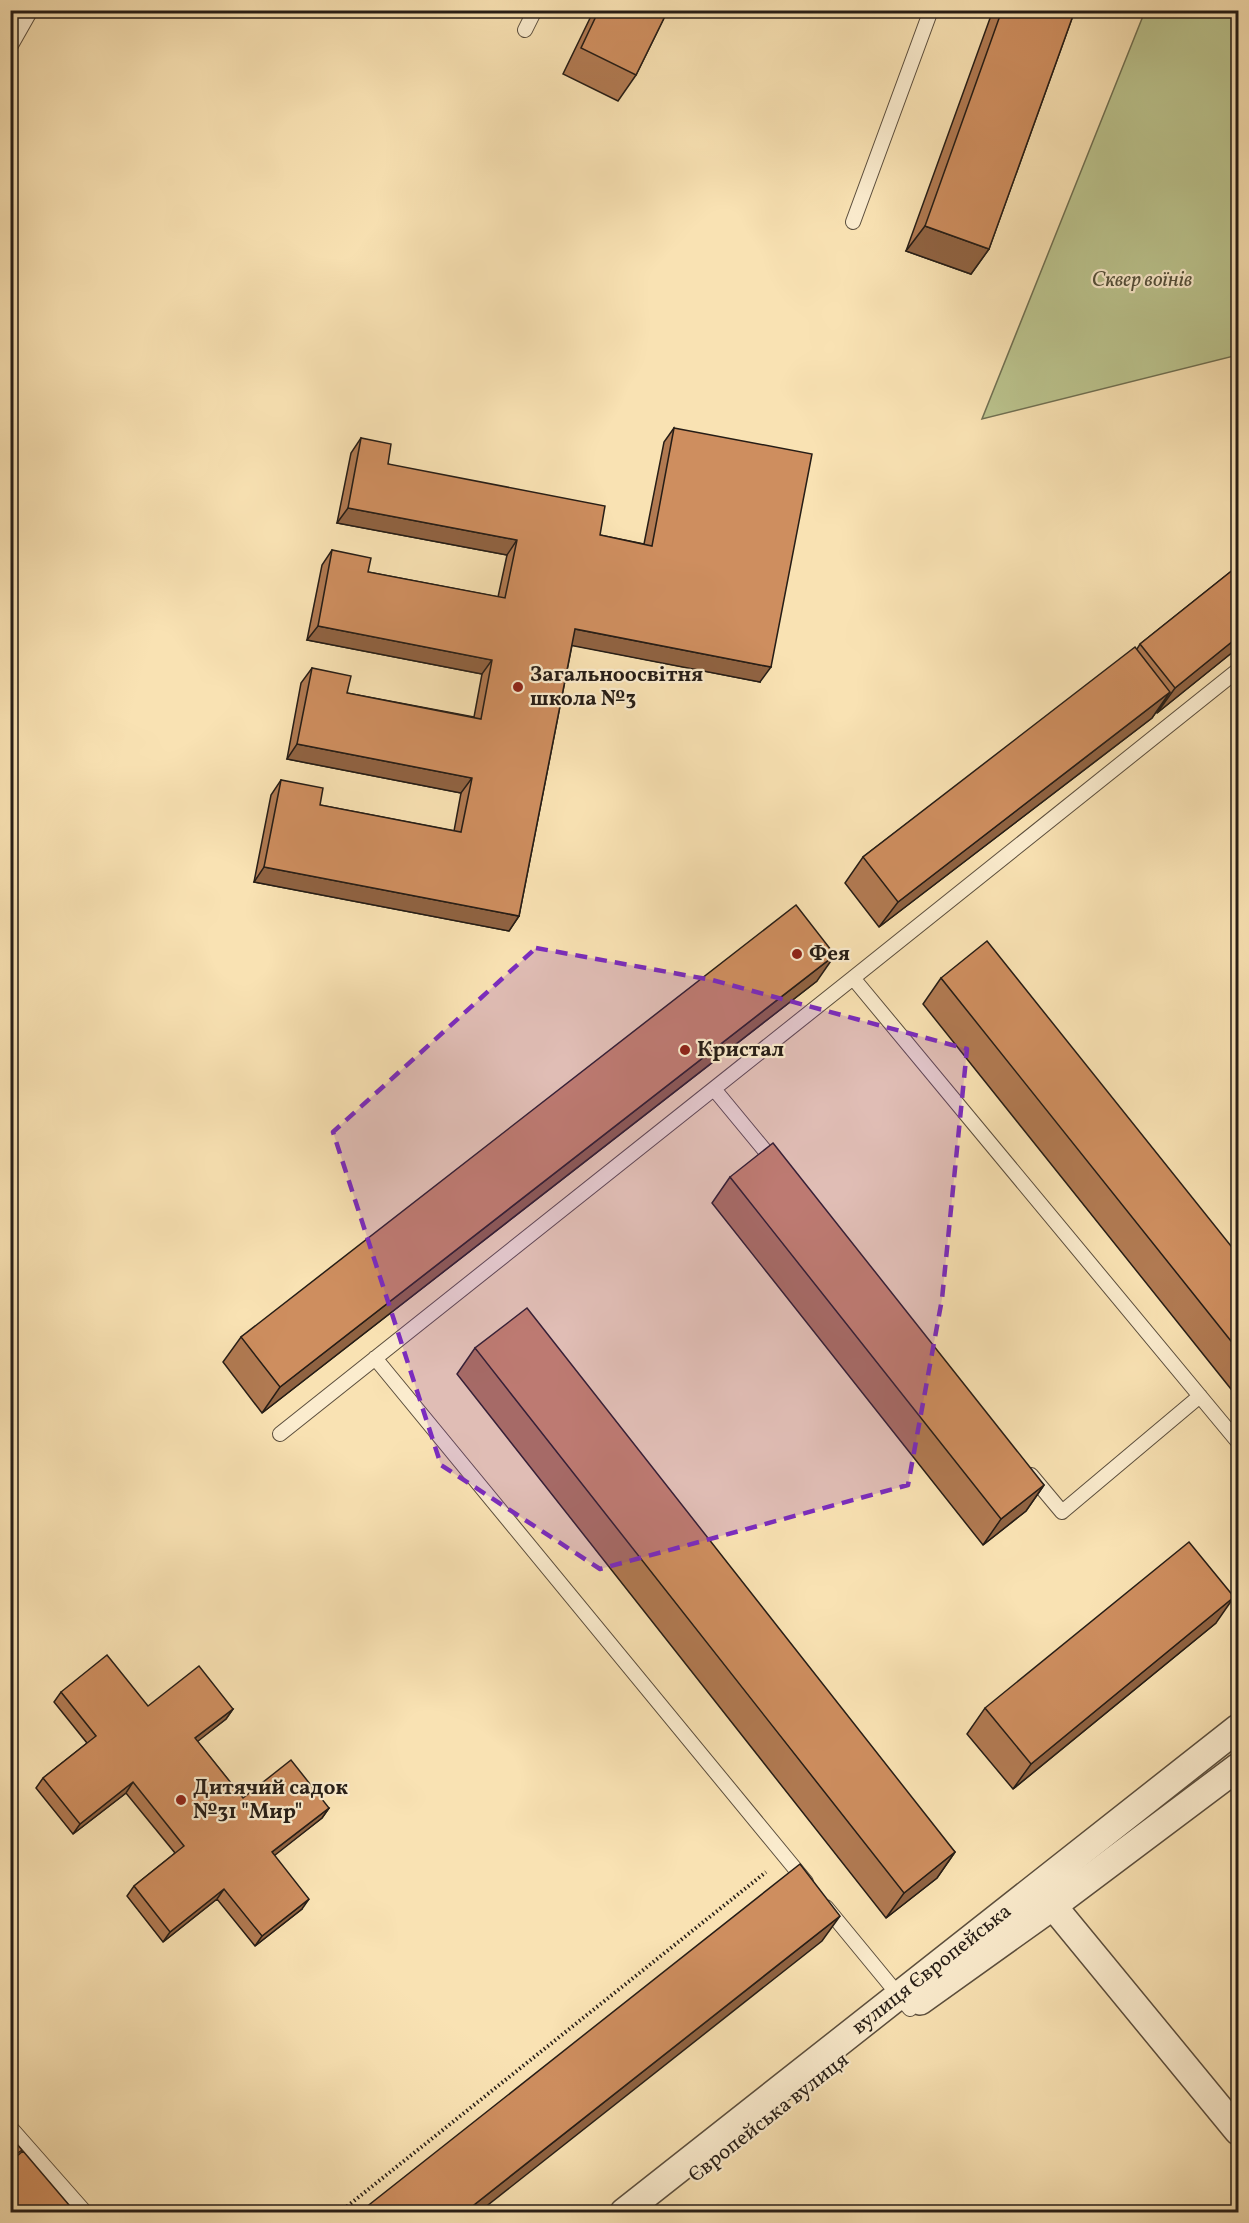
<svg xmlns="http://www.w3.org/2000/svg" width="1249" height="2223" font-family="Vollkorn,serif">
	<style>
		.green { fill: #bbc48e; stroke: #707052; stroke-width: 1.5 }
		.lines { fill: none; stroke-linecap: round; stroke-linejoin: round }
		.service-casing { stroke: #5b4e3d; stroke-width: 16 }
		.minor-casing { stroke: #5b4e3d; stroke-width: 30 }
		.path { stroke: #261d16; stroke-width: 4; stroke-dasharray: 1.5 3; stroke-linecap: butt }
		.service { stroke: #fbecce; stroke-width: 14 }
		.minor { stroke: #fbecce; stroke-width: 27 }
		.wall { fill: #b17a52; stroke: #261d16; stroke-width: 1.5 }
		.shaded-wall { fill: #906342; stroke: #261d16; stroke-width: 1.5 }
		.building { fill: #ce8e5f; stroke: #261d16; stroke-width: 1.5 }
		.marked { fill: #7b2cbf; fill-opacity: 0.2; stroke: #7b2cbf; stroke-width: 4.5; stroke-dasharray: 12 8; stroke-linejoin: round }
		.poi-dot { fill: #8f2418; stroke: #fbecce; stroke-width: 2 }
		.labels { text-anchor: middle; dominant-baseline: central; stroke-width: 4.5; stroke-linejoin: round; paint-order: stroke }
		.park-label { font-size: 21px; font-style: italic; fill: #534f3a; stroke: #fbecce }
		.poi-label { font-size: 21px; font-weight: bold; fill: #261d16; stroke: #fbecce; text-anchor: start }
		.street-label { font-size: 21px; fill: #261d16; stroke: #fbecce }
	</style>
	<rect width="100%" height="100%" fill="#f9e2b3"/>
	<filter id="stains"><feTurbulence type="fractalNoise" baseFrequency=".00333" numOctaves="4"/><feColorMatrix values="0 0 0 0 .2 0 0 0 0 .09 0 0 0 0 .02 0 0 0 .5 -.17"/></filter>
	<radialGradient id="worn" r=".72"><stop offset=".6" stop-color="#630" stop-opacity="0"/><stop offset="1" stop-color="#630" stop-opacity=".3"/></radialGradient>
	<path class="green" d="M 1145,11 L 1238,11 L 1238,355 L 982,419 Z"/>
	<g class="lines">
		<defs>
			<path id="service" d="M 525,30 L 535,10
				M 10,47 L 31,10
				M 853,222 L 931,10
				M 1238,670 L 853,978 L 1238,1442
				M 714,1089 L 776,1164
				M 375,1358 L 806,1882
				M 280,1434 L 853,978
				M 1031,1475 L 1062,1512 L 1200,1396
				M 826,1907 L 910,2009
				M 10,2127 L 85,2212"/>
			<g id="minor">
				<path d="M 1053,1906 L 1238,2131"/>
				<path d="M 920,2001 L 1053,1906 L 1238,1767"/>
				<path id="s1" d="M 624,2212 L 1238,1728"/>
			</g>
		</defs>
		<use href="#service" class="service-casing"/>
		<use href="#minor" class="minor-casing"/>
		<path class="path" d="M 340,2212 L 766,1872"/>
		<use href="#service" class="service"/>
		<use href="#minor" class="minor"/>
	</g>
	<path class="wall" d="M 594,10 L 668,10 L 636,75 L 618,101 L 563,74 Z
		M 993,10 L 1075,10 L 989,249 L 971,274 L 906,251 Z
		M 674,428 L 760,682 L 572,645 L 519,916 L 509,931 L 254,882 L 271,795 L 281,780 L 320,805 L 454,831 L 461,793 L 287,759 L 301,683 L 312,668 L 347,693 L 474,717 L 482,674 L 307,640 L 322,565 L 332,550 L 368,572 L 498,597 L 507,555 L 337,523 L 351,453 L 361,438 L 388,464 L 600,535 L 644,544 L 664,442 Z
		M 1239,565 L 1239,647 L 1157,713 L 1156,712 L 1152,718 L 879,927 L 845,883 L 863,857 L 1137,649 L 1140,644 Z
		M 941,978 L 1239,1256 L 1239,1399 L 923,1004 Z
		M 817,981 L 262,1413 L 223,1362 L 241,1337 Z
		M 730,1177 L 1044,1485 L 1026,1511 L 983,1545 L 712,1203 Z
		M 475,1348 L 955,1852 L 937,1878 L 886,1918 L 457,1374 Z
		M 1216,1623 L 1013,1789 L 967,1734 L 985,1708 Z
		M 61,1692 L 148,1706 L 233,1709 L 226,1719 L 197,1741 L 243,1798 L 329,1808 L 322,1818 L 274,1855 L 302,1909 L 255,1946 L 217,1899 L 163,1942 L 127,1896 L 134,1886 L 175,1853 L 126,1793 L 73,1834 L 36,1788 L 43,1778 L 87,1743 L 54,1702 Z"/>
	<path class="shaded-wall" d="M 925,226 L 989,249 L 971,274 L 906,251 Z
		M 348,508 L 517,540 L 507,555 L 337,523 Z
		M 318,626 L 492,660 L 482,674 L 307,640 Z
		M 575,629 L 771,667 L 760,682 L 564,644 Z
		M 1239,636 L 1239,647 L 1157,713 L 1175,688 Z
		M 1170,692 L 1152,718 L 879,927 L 898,902 Z
		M 297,744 L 472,778 L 461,793 L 287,759 Z
		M 264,867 L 519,916 L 509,931 L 254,882 Z
		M 835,955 L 817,981 L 262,1413 L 280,1387 Z
		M 1044,1485 L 1026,1511 L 983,1545 L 1001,1519 Z
		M 1234,1597 L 1216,1623 L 1013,1789 L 1031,1764 Z
		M 233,1709 L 226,1719 L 188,1749 L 195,1738 Z
		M 133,1782 L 126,1793 L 73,1834 L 80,1824 Z
		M 329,1808 L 322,1818 L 265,1863 L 272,1852 Z
		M 955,1852 L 937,1878 L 886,1918 L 904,1893 Z
		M 224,1889 L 217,1899 L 163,1942 L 170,1932 Z
		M 309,1899 L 302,1909 L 255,1946 L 262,1936 Z
		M 840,1916 L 822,1941 L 479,2212 L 465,2212 Z"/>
	<path class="building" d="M 599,10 L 668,10 L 636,75 L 581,48 Z
		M 1002,10 L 1075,10 L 989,249 L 925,226 Z
		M 674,428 L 812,454 L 771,667 L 575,629 L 519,916 L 264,867 L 281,780 L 323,788 L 320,805 L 461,832 L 472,778 L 297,744 L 312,668 L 351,676 L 347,693 L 481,719 L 492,660 L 318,626 L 332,550 L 371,558 L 368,572 L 505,598 L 517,540 L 348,508 L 361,438 L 391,444 L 388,464 L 605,506 L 600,535 L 652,546 Z
		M 1239,565 L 1239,636 L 1175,688 L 1140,644 Z
		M 1135,647 L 1170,692 L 898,902 L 863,857 Z
		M 796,905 L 835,955 L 280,1387 L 241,1337 Z
		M 987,941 L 1239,1256 L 1239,1351 L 941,978 Z
		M 773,1143 L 1044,1485 L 1001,1519 L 730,1177 Z
		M 527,1308 L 955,1852 L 904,1893 L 475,1348 Z
		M 1189,1542 L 1234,1597 L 1031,1764 L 985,1708 Z
		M 107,1655 L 148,1706 L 199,1666 L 233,1709 L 195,1738 L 243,1798 L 291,1760 L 329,1808 L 272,1852 L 309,1899 L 262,1936 L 224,1889 L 170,1932 L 134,1886 L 184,1846 L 133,1782 L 80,1824 L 43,1778 L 96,1736 L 61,1692 Z
		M 800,1864 L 840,1916 L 465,2212 L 360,2212 Z
		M 10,2136 L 22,2150 L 10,2159 Z
		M 23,2151 L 75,2212 L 10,2212 L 10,2162 Z"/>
	<path class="marked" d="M 536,948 L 712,980 L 967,1049 L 942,1299 L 908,1485 L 600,1569 L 441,1465 L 333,1132 Z"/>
	<g class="poi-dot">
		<circle cx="518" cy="687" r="6"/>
		<circle cx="797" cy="954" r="6"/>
		<circle cx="685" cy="1050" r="6"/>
		<circle cx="181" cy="1800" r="6"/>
	</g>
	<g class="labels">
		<g class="park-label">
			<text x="1142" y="280">Сквер воїнів</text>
		</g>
		<g class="poi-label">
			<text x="530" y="675">Загальноосвітня<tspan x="530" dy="24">школа №3</tspan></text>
			<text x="809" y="954">Фея</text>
			<text x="697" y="1050">Кристал</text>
			<text x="193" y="1788">Дитячий садок<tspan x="193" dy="24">№31 "Мир"</tspan></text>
		</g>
		<g class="street-label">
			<text stroke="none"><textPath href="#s1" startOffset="392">вулиця Європейська</textPath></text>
			<text transform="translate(769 2118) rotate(-38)">Європейська вулиця</text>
		</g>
	</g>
	<rect width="1249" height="2223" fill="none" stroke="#f9e2b3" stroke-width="36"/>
	<rect x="12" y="12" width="1225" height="2199" fill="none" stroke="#261d16" stroke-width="3"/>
	<rect x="18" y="18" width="1213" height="2187" fill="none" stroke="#261d16" stroke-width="1.5"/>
	<rect width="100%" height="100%" filter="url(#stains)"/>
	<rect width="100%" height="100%" fill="url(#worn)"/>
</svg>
